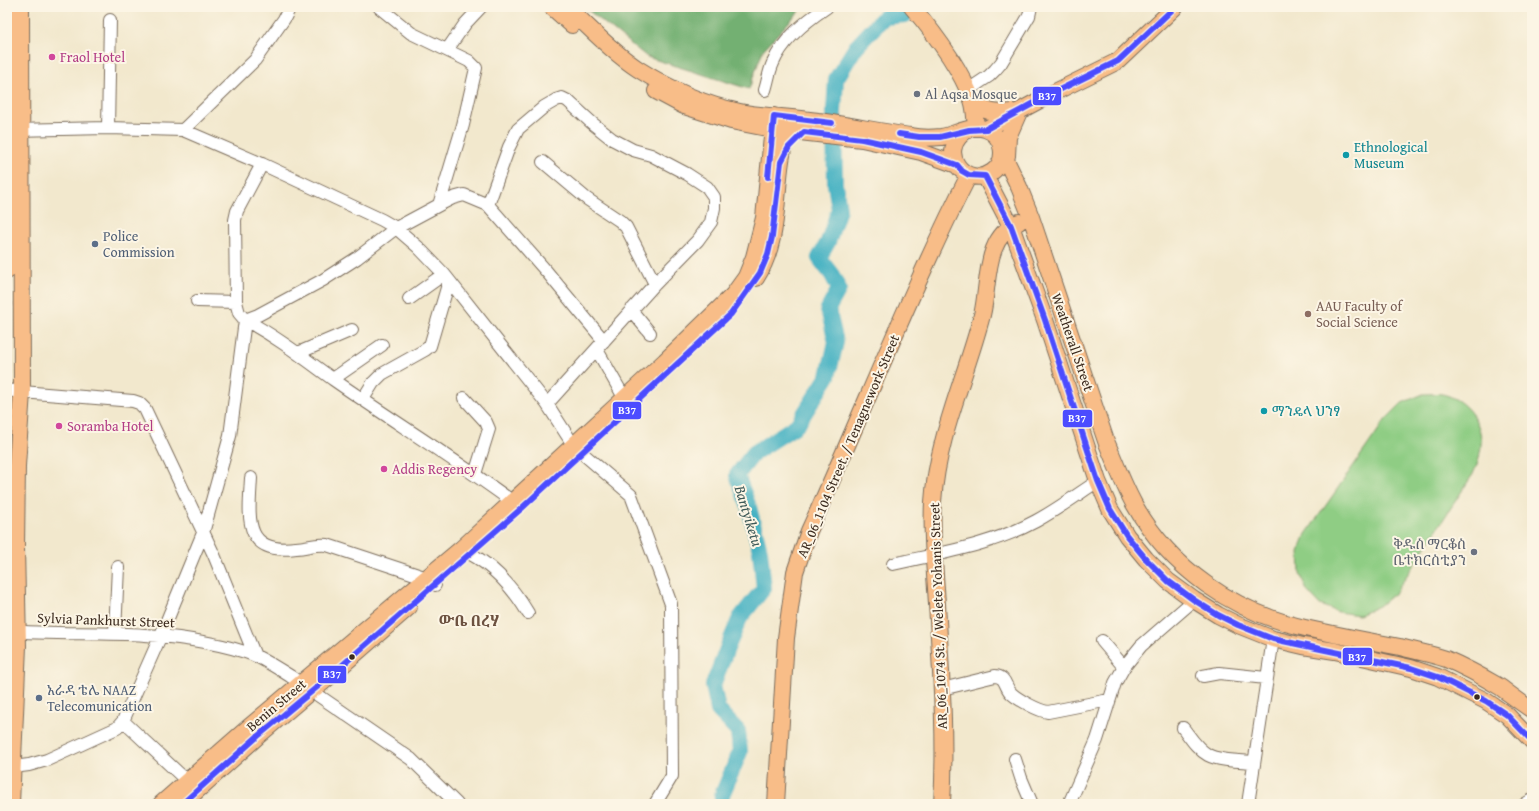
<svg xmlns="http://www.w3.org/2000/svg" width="1539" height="811" font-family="'Gentium Book Plus','Noto Serif Ethiopic',serif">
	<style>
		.green { fill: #8fcd84; stroke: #657c51 }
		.forest { fill: #73b072; stroke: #576d48 }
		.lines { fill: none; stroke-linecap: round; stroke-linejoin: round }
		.river { stroke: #46b2c3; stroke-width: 16 }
		.minor-casing { stroke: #7b6c5b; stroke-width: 14 }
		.major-casing { stroke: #7b6c5b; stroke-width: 18 }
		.minor { stroke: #fff; stroke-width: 12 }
		.major { stroke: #f8bd88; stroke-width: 16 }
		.bus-1-casing { stroke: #fcf5e5; stroke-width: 9 }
		.bus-1 { stroke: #4c4cff; stroke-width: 6 }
		.hotel-dot { fill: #d1479c; stroke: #fcf5e5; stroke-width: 1.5 }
		.worship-dot { fill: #6b7280; stroke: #fcf5e5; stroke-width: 1.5 }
		.culture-dot { fill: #0f9aa8; stroke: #fcf5e5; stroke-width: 1.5 }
		.service-dot { fill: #5c6f8a; stroke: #fcf5e5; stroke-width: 1.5 }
		.education-dot { fill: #8d6e63; stroke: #fcf5e5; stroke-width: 1.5 }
		.bus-dot { fill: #3b2a1e; stroke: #fcf5e5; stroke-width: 1.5 }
		.labels { text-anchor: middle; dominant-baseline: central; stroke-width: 4; stroke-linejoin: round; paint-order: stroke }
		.hotel-label { font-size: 14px; fill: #b23c85; stroke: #fcf5e5; text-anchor: start }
		.worship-label { font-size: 14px; fill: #5b616d; stroke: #fcf5e5; text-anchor: start }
		.culture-label { font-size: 14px; fill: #0d838f; stroke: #fcf5e5; text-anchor: start }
		.service-label { font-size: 14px; fill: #4e5e75; stroke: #fcf5e5; text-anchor: start }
		.education-label { font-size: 14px; fill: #785e54; stroke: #fcf5e5; text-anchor: start }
		.street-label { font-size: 14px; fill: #3b2a1e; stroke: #fcf5e5 }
		.water-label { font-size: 15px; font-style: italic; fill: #3f5a58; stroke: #fcf5e5 }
		.neighbourhood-label { font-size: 15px; font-weight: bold; fill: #6c5140; stroke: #fcf5e5 }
		.line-badge { stroke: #fcf5e5; stroke-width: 1.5 }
		.badge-label { font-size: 11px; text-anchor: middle; font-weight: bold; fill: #fff }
	</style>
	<rect width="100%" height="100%" fill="#fcf5e5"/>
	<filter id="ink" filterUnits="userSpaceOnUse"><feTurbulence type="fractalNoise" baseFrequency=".025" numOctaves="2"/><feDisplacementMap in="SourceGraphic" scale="8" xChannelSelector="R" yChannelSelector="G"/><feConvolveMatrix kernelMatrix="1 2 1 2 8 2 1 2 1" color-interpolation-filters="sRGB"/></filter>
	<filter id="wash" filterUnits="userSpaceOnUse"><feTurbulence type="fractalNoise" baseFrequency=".012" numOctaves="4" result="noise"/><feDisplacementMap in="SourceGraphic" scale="16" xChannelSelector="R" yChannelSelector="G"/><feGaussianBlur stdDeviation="0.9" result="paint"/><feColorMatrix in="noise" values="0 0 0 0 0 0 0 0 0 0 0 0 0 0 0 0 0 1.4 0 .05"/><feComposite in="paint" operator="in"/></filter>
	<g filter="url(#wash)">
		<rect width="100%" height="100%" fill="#f2e8cd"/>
		<path class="green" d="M 1423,394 C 1429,394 1436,393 1442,394 C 1462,398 1479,417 1481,438 C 1482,451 1478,463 1473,474 L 1396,592 L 1379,606 L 1359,615 L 1338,612 L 1320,605 L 1307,591 L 1300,573 L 1299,552 L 1306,534 L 1386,419 L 1402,403 Z"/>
		<path class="forest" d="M 584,7 L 803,7 L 763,50 L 749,89 L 647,57 Z"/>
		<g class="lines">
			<path class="river" d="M 722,804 L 722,795 L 740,752 L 738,731 L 718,710 L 713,685 L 728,646 L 740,618 L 764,588 L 760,551 L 749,507 L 737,475 L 754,453 L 797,425 L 828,376 L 836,342 L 828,309 L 839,289 L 832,275 L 819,258 L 828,242 L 839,209 L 835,184 L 834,111 L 836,79 L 856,47 L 884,17 L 905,15 L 915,7"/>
		</g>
	</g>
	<g filter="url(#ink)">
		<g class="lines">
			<defs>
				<path id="minor" d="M 447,50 L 465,24 L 481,7
					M 765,90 C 768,81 769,71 773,63 C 783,39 806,21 827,7
					M 968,90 L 989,76 L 995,70 L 1001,63 L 1029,16 L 1031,7
					M 108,128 L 110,20
					M 13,130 L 108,128 L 183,130 L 262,164 L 382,220 L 396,228 L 418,247 L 444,274 L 547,404 L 574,446 L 631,495 L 671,604 L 672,776 L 655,804
					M 183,130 L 255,60 L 284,19 L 290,7
					M 543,162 L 587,199 L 620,221 L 626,227 L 655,284
					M 262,164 L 237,211 L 235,220 L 236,302 L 239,313 L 245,320 C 277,337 305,359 334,380 C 393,421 455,459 513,502
					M 439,205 L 453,198 L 464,195 L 488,205 L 547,272 L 604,341
					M 488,205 L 509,147 L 518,129 L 544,107 L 556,100 L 562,98 L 568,101 L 592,123 L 612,139 L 633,150 L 651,155 L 687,174 L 707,187 L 714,197 L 714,208 L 711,222 L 698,240 L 655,284 L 547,404
					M 409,299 L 444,274
					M 197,301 L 236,302
					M 631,310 L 650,333
					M 245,320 L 258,315 L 323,280 L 357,258 L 396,228 L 439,205 L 463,125 L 476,68 L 469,61 L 411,33 L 379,7
					M 597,350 L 625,399 L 632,406
					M 298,353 L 352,330
					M 333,379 L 382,345
					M 7,390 L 22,392 L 133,401 L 139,403 L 145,409 L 214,555 L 255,656
					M 464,398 L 486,422 L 489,429 L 475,474
					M 363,399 L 373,383 L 382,374 L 425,350 L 430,346 L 449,281
					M 251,478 C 249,516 242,555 296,548 C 309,547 313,544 327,545 L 427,578 L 435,585
					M 461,549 C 490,562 512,586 528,613
					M 893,564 C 941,553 992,545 1036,521 C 1058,509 1078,494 1098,481
					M 7,631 C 75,636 142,629 209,643 C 225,646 241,650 256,656 C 268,662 279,669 290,676 L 411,759 L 457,804
					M 115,633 L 118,567
					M 1102,641 L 1124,667
					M 1203,676 L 1219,673 L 1266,678
					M 942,689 L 995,676 C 1007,677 1004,687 1012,694 C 1019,700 1039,711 1048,712 L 1109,700
					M 1183,728 C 1190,737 1197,749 1208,755 C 1219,761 1241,761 1254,762
					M 1015,759 L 1021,778 L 1032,804
					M 13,767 L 29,765 L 47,760 L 106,733 L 117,728 L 123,721
					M 187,781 L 123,721 L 161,635 L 203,533 L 230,436 L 245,320
					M 1069,804 L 1097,740 L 1115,683 L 1124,667 L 1141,646 L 1194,600
					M 1248,804 L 1273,639
					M 1525,804 L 1532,800"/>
				<path id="major" d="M 552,7 L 572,25
					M 567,7 C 590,28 612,52 638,69 C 668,88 705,105 740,112 C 766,117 792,117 818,121 C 849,125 880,132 911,136 C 920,138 931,138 941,137 C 955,135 971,124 985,129 C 1004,135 1008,161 992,172 C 967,190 934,152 967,130
					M 912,7 C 935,34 960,67 972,100 C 975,108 975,119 976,128
					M 656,91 L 684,106 L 731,121 L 773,129 L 862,139 L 921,152 L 957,165
					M 973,102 C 987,113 995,114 1013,112
					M 986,129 L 1051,94 L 1118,61 L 1175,7
					M 1002,152 L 1019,187 L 1031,217 L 1106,441 C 1115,462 1123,484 1134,504 C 1170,569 1234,612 1305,628 C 1336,635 1368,641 1400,647 C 1415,651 1431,654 1446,659 C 1465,667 1483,677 1500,687 C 1511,695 1521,703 1532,710
					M 1007,156 L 1008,137 L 1019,112
					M 985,176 L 1011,226 L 1045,320 L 1098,481 L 1110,509 L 1127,536 L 1146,559 L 1168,581 L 1194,600 L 1218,615 L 1238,625 L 1273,639 L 1303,646 L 1335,651 L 1411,668 L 1438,677 L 1486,701 L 1507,715 L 1532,741
					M 7,271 L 10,195 L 8,131 L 8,7
					M 756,278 C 779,243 775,200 781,161 C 783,147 787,133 789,119
					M 11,804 L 18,646 L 16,547 L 17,466 L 22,392 L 21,7
					M 161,804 L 249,727 L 461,549 L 665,361 L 733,295 L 746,277 L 754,257 L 764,218 L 774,116
					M 182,804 L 258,736 L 311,691 L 322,683 L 409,607
					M 776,804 L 786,638 L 795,572 L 809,531 C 863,413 910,291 969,175
					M 942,804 C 946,737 941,671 937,604 C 935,570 931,536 933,502 C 937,437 966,377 982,315 C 990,282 983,238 1019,222"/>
			</defs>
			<use href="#minor" class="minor-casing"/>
			<use href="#major" class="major-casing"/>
			<use href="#minor" class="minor"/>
			<use href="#major" class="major"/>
			<defs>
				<path id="bus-1" d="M 899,134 L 919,137 L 940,137 L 969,130 L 986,129 L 1051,94 L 1118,61 L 1175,7
					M 768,177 L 774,116 L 832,123
					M 182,804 L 258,736 L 322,683 L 522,508 L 731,314 L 760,273 L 768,254 L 772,237 L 781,162 L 789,147 L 804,132 L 862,139 L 921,152 L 957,165 L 962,171 L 969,175 L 985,176 L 1011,226 L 1045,320 L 1098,481 L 1110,509 L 1127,536 L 1146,559 L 1168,581 L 1194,600 L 1218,615 L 1238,625 L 1273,639 L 1411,668 L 1438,677 L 1486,701 L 1507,715 L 1532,741"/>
			</defs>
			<use href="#bus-1" class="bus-1-casing"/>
			<use href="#bus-1" class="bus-1"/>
		</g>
	</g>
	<g class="hotel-dot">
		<circle cx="52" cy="57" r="4"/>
		<circle cx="59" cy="426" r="4"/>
		<circle cx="384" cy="469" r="4"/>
	</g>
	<g class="worship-dot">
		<circle cx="917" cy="94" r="4"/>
		<circle cx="1474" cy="552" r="4"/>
	</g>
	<g class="culture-dot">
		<circle cx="1346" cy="155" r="4"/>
		<circle cx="1264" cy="411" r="4"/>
	</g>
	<g class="service-dot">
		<circle cx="95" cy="244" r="4"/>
		<circle cx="39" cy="698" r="4"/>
	</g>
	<circle class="education-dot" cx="1308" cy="314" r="4"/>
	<g class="bus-dot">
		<circle cx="352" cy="657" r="3.5"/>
		<circle cx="1477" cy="697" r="3.5"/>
	</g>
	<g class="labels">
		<g class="hotel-label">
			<text x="60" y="57">Fraol Hotel</text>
			<text x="67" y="426">Soramba Hotel</text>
			<text x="392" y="469">Addis Regency</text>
		</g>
		<g class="worship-label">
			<text x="925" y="94">Al Aqsa Mosque</text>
			<text x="1466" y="544" text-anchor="end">ቅዱስ ማርቆስ<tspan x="1466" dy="16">ቤተክርስቲያን</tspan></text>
		</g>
		<g class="culture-label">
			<text x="1354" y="147">Ethnological<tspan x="1354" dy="16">Museum</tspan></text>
			<text x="1272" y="411">ማንዴላ ህንፃ</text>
		</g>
		<g class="service-label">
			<text x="103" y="236">Police<tspan x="103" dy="16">Commission</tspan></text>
			<text x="47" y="690">አራዳ ቴሌ NAAZ<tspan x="47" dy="16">Telecomunication</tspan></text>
		</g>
		<g class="education-label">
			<text x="1316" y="306">AAU Faculty of<tspan x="1316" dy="16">Social Science</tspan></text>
		</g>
		<g class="street-label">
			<text transform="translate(1073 342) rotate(71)">Weatherall Street</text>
			<text transform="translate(848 446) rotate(-67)">AR_06_1104 Street. / Tenagnework Street</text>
			<text transform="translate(938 616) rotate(-92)">AR_06_1074 St. / Welete Yohanis Street</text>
			<text transform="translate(106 620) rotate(2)">Sylvia Pankhurst Street</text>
			<text transform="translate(276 705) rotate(-40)">Benin Street</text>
		</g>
		<g class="water-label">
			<text transform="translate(749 516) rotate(73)">Bantyiketu</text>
		</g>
		<g class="neighbourhood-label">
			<text x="469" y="620">ውቤ በረሃ</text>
		</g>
	</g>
	<g class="line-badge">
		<rect x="1032" y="86" width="30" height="20" rx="4" fill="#4c4cff"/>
		<rect x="612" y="401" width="30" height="19" rx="4" fill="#4c4cff"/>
		<rect x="1062" y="409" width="31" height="19" rx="4" fill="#4c4cff"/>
		<rect x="1342" y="647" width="31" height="19" rx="4" fill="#4c4cff"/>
		<rect x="317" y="665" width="30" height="19" rx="4" fill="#4c4cff"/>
	</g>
	<g class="badge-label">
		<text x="1047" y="100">B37</text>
		<text x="627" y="414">B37</text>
		<text x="1077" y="422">B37</text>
		<text x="1357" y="661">B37</text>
		<text x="332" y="678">B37</text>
	</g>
	<rect width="1539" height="811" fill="none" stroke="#fcf5e5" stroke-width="24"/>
</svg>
